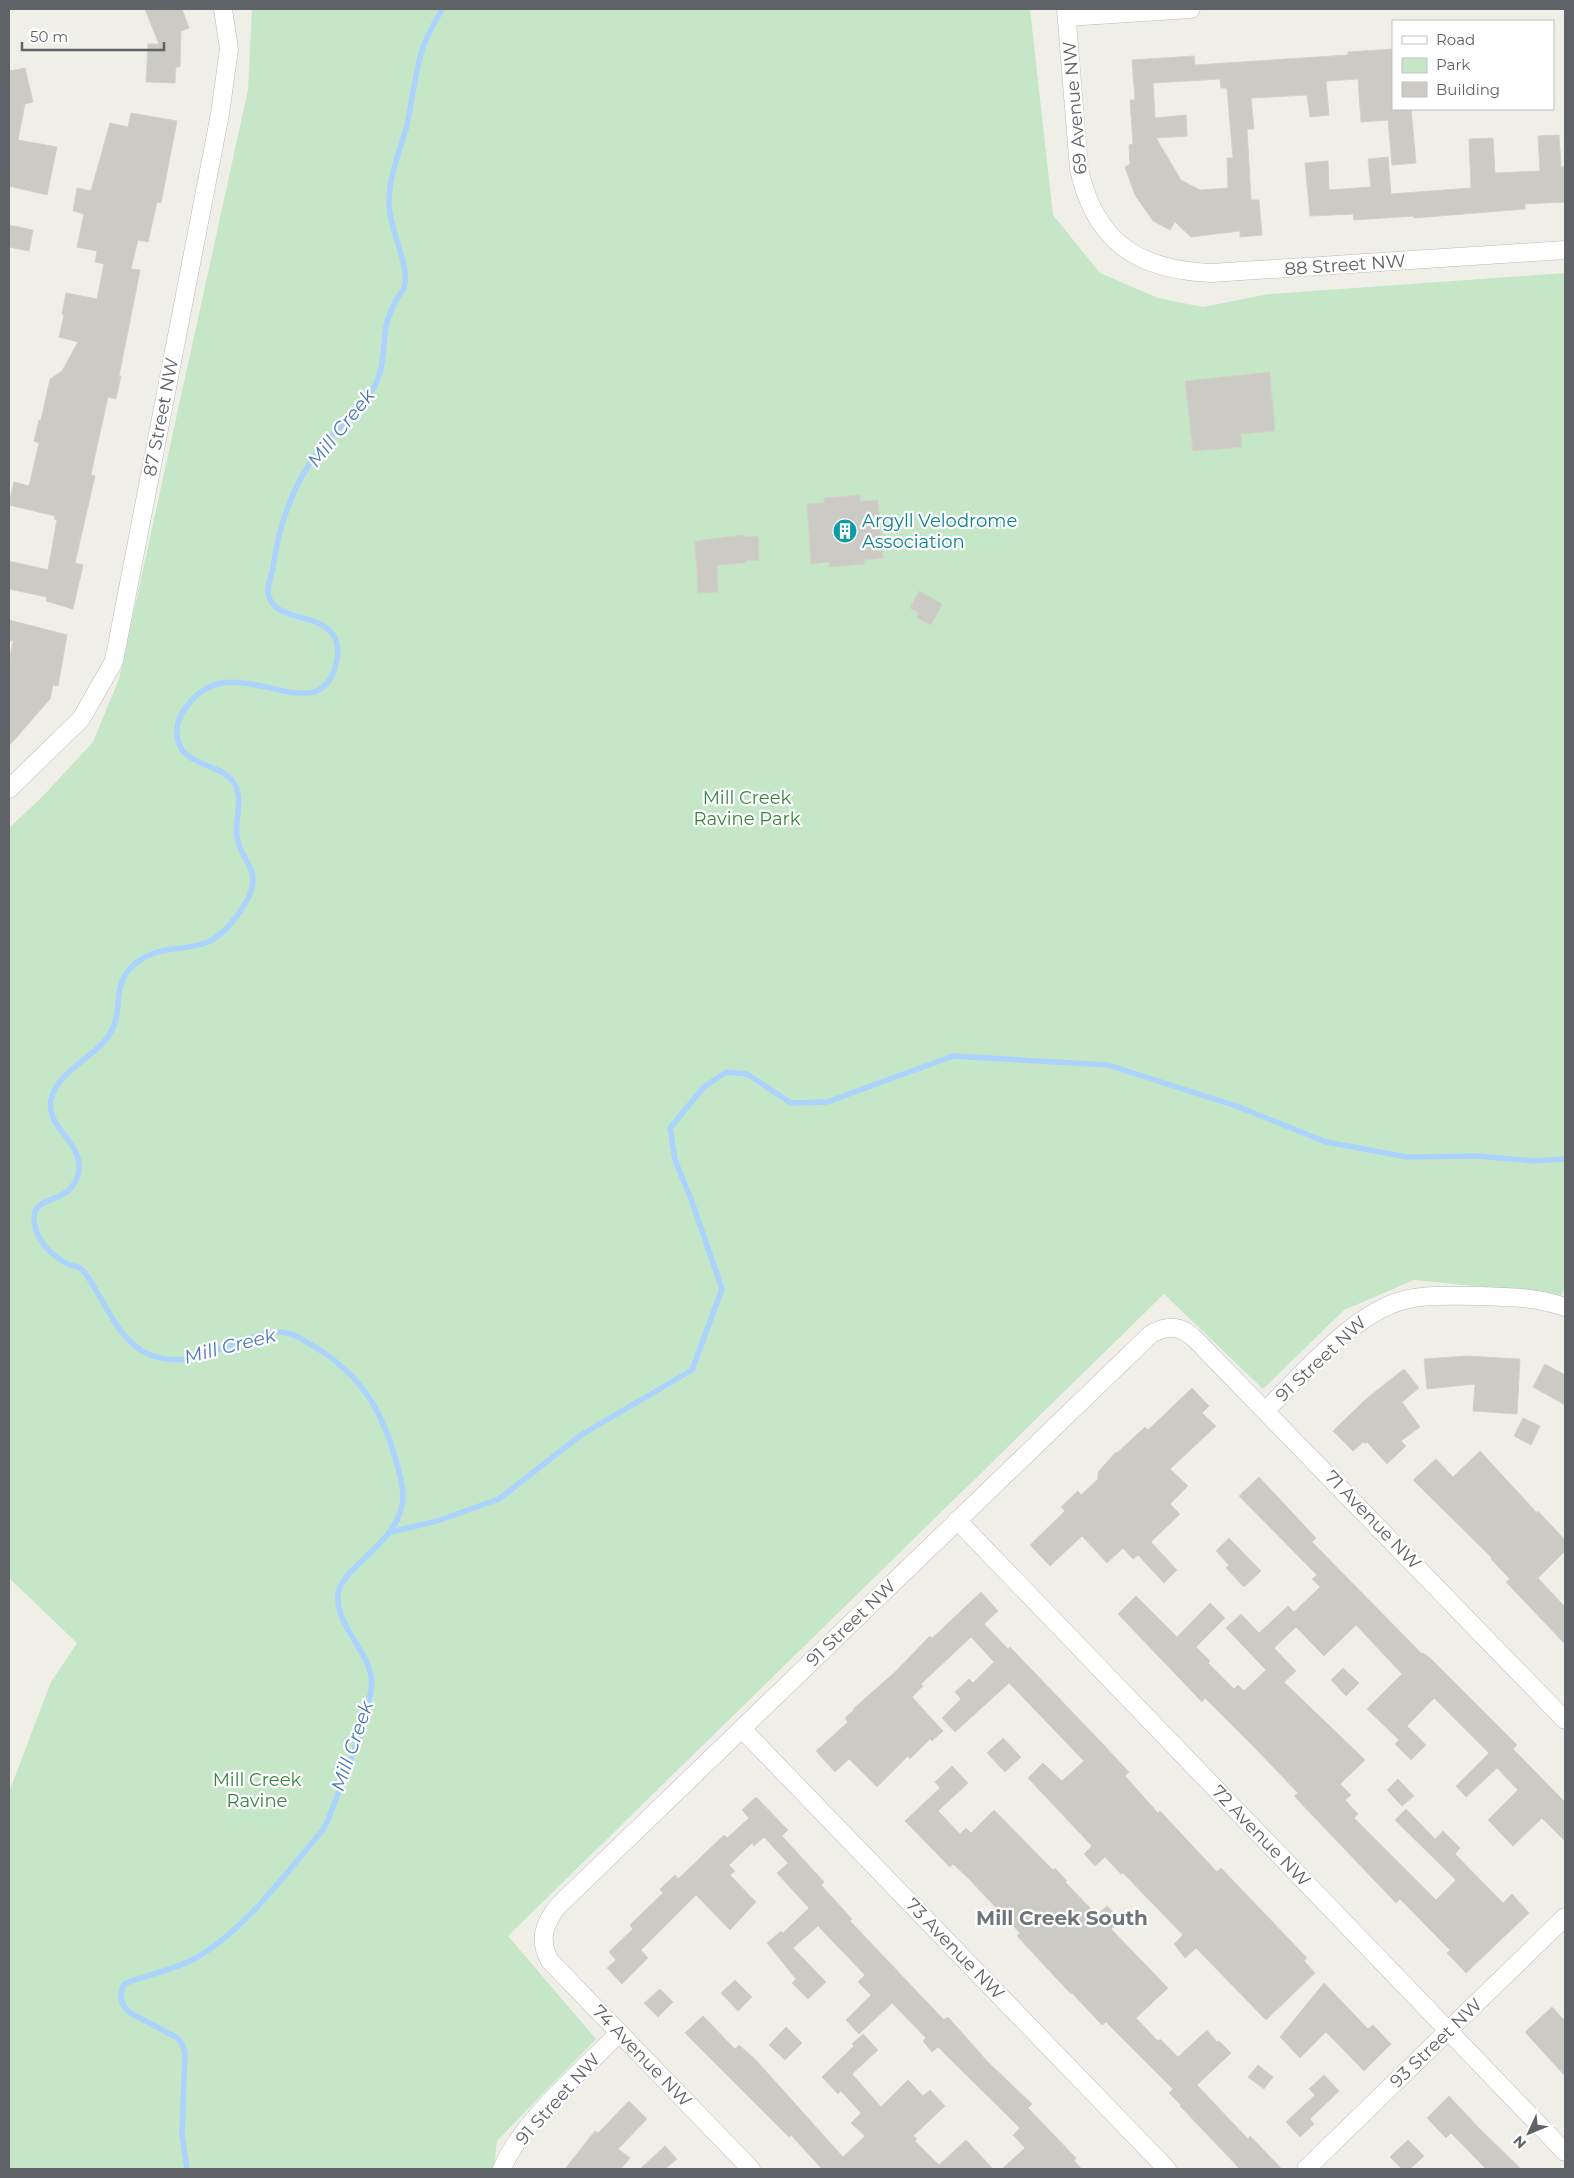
<svg xmlns="http://www.w3.org/2000/svg" width="1574" height="2178" font-family="Montserrat,sans-serif">
	<style>
		.green { fill: #c5e7c8 }
		.lines { fill: none; stroke-linecap: round; stroke-linejoin: round }
		.stream { stroke: #abd3fd; stroke-width: 5.5 }
		.building { fill: #cccac4; stroke: #d5d1c6; fill-rule: evenodd }
		.street-casing { stroke: #b7b9bd; stroke-width: 19 }
		.street { stroke: #fff; stroke-width: 18 }
		.labels { text-anchor: middle; dominant-baseline: central; stroke-width: 4.5; stroke-linejoin: round; paint-order: stroke }
		.street-label { font-size: 18px; fill: #5f6267; stroke: #fff }
		.culture-label { font-size: 18px; fill: #0d838f; stroke: #fff; text-anchor: start }
		.park-label { font-size: 18px; fill: #388541; stroke: #fff }
		.water-label { font-size: 19px; font-style: italic; fill: #4978b8; stroke: #fff }
		.quarter-label { font-size: 20px; font-weight: bold; fill: #707479; stroke: #fff }
	</style>
	<rect width="100%" height="100%" fill="#f0efe7"/>
	<path class="green" d="M 252,9 L 1030,9 L 1053,215 L 1100,273 L 1158,298 L 1203,307 L 1269,294 L 1565,273 L 1565,1285 L 1562,1295 L 1414,1280 L 1344,1310 L 1263,1389 L 1164,1294 L 508,1936 L 596,2039 L 497,2141 L 494,2169 L 9,2169 L 9,1792 L 51,1682 L 77,1643 L 9,1578 L 9,828 L 42,797 L 93,742 L 119,679 L 248,90 Z"/>
	<g class="lines">
		<path class="stream" d="M 391,1532 L 437,1521 L 499,1499 L 581,1435 L 692,1370 L 722,1289 L 691,1199 L 675,1160 L 670,1128 L 704,1087 L 726,1072 L 747,1074 L 791,1103 L 827,1102 L 953,1056 L 1108,1065 L 1236,1106 L 1326,1142 L 1407,1157 L 1477,1156 L 1534,1161 L 1565,1159
			M 187,2169 L 182,2135 L 185,2052 L 181,2042 L 176,2037 L 130,2013 C 120,2004 119,1996 124,1984 C 147,1974 173,1971 196,1958 C 245,1930 285,1874 322,1831 L 328,1820 C 339,1790 376,1702 371,1676 C 366,1648 336,1625 338,1595 C 339,1569 395,1545 402,1505 C 405,1494 401,1479 398,1468 C 384,1414 364,1377 315,1347 C 305,1341 294,1333 281,1332 C 274,1331 264,1334 257,1336 C 218,1346 190,1371 148,1354 C 118,1341 105,1301 87,1276 C 78,1263 79,1269 66,1263 C 52,1256 38,1241 35,1226 C 27,1191 68,1209 78,1175 C 87,1142 41,1127 52,1096 C 61,1068 97,1057 111,1032 C 125,1007 109,985 136,963 C 161,944 183,952 208,942 C 225,935 241,912 249,896 C 262,869 240,860 237,837 C 234,816 247,794 229,777 C 214,763 175,764 177,730 C 177,718 186,706 194,698 C 240,650 319,734 336,664 C 351,604 269,630 268,591 C 268,583 272,575 273,567 C 279,525 293,484 319,450 C 338,425 372,404 380,372 C 385,356 383,338 387,322 C 388,319 395,301 397,299 C 399,295 402,292 404,288 C 411,265 388,228 389,202 C 389,176 399,153 406,129 C 412,104 414,79 421,54 C 425,38 434,24 442,9"/>
	</g>
	<path class="building" d="M 145,9 L 182,9 L 189,28 L 181,31 L 180,67 L 176,67 L 175,83 L 146,82 L 148,44 L 159,44 Z
		M 1393,49 L 1393,109 L 1411,109 L 1416,163 L 1392,165 L 1388,120 L 1361,122 L 1358,79 L 1326,81 L 1329,115 L 1310,117 L 1307,95 L 1251,98 L 1254,129 L 1247,129 L 1251,200 L 1259,200 L 1262,235 L 1240,237 L 1240,231 L 1191,237 L 1175,222 L 1170,230 L 1153,221 L 1135,195 L 1125,167 L 1130,164 L 1129,145 L 1133,144 L 1130,100 L 1135,100 L 1132,60 L 1194,56 L 1195,65 L 1348,55 L 1348,52 ZM 1220,79 L 1221,88 L 1227,88 L 1233,158 L 1227,158 L 1228,188 L 1200,190 L 1181,180 L 1156,138 L 1187,136 L 1186,115 L 1155,118 L 1153,83 Z
		M 25,68 L 33,102 L 25,104 L 18,140 L 57,147 L 47,195 L 9,186 L 9,71 Z
		M 131,113 L 177,121 L 161,203 L 157,202 L 148,242 L 138,240 L 131,269 L 140,270 L 136,291 L 119,376 L 121,376 L 116,399 L 108,397 L 94,460 L 91,475 L 95,476 L 75,563 L 83,565 L 73,609 L 46,601 L 47,597 L 9,589 L 9,561 L 48,570 L 57,520 L 54,519 L 55,516 L 9,505 L 9,503 L 14,482 L 29,486 L 39,443 L 34,441 L 39,420 L 41,420 L 50,379 L 62,371 L 78,342 L 59,337 L 64,315 L 62,314 L 66,293 L 97,299 L 104,264 L 95,262 L 97,251 L 77,247 L 84,214 L 73,211 L 77,188 L 91,191 L 110,123 L 128,127 Z
		M 1559,135 L 1561,167 L 1565,167 L 1565,202 L 1525,204 L 1525,209 L 1414,218 L 1414,216 L 1354,220 L 1353,214 L 1310,216 L 1305,163 L 1328,161 L 1329,190 L 1371,187 L 1368,159 L 1388,157 L 1391,194 L 1471,188 L 1469,139 L 1493,138 L 1495,173 L 1540,171 L 1538,136 Z
		M 9,225 L 33,230 L 29,251 L 9,247 Z
		M 1270,372 L 1275,431 L 1241,434 L 1242,447 L 1193,451 L 1185,381 Z
		M 860,495 L 860,501 L 878,500 L 883,558 L 864,560 L 865,564 L 829,567 L 829,562 L 811,564 L 807,504 L 824,503 L 824,498 Z
		M 743,535 L 743,537 L 758,536 L 759,560 L 746,561 L 746,563 L 717,565 L 718,592 L 698,593 L 695,541 Z
		M 919,591 L 942,604 L 931,625 L 917,618 L 919,613 L 910,608 Z
		M 9,620 L 67,635 L 58,686 L 53,685 L 50,699 L 9,746 L 9,662 L 13,641 L 9,640 Z
		M 1467,1356 L 1520,1359 L 1517,1414 L 1473,1411 L 1475,1384 L 1427,1389 L 1424,1359 Z
		M 1545,1364 L 1565,1375 L 1565,1405 L 1533,1387 Z
		M 1404,1369 L 1419,1388 L 1402,1402 L 1420,1427 L 1401,1441 L 1406,1446 L 1387,1464 L 1367,1442 L 1365,1444 L 1363,1442 L 1353,1451 L 1333,1431 L 1366,1399 Z
		M 1192,1388 L 1209,1406 L 1202,1413 L 1216,1426 L 1170,1469 L 1188,1486 L 1170,1504 L 1180,1514 L 1151,1542 L 1177,1570 L 1164,1583 L 1138,1555 L 1133,1559 L 1123,1548 L 1107,1563 L 1082,1536 L 1050,1566 L 1030,1545 L 1065,1511 L 1061,1507 L 1078,1491 L 1081,1495 L 1098,1479 L 1098,1472 L 1116,1452 L 1117,1453 L 1145,1427 L 1148,1430 Z
		M 1523,1418 L 1540,1426 L 1531,1445 L 1514,1436 Z
		M 1480,1451 L 1537,1513 L 1538,1511 L 1565,1540 L 1565,1551 L 1538,1578 L 1565,1607 L 1565,1644 L 1506,1582 L 1510,1579 L 1491,1559 L 1492,1558 L 1413,1480 L 1436,1459 L 1453,1477 Z
		M 1259,1477 L 1316,1538 L 1312,1542 L 1422,1654 L 1423,1653 L 1430,1658 L 1517,1745 L 1513,1749 L 1565,1802 L 1565,1841 L 1542,1818 L 1513,1846 L 1488,1820 L 1518,1790 L 1497,1768 L 1466,1797 L 1456,1786 L 1489,1753 L 1434,1698 L 1407,1726 L 1426,1745 L 1411,1760 L 1395,1744 L 1399,1740 L 1367,1709 L 1402,1674 L 1356,1625 L 1324,1656 L 1296,1627 L 1274,1648 L 1296,1671 L 1284,1682 L 1365,1760 L 1340,1784 L 1351,1795 L 1345,1800 L 1358,1814 L 1354,1818 L 1436,1900 L 1456,1880 L 1395,1820 L 1406,1809 L 1435,1839 L 1443,1831 L 1460,1848 L 1455,1854 L 1503,1903 L 1512,1894 L 1529,1913 L 1466,1973 L 1447,1953 L 1450,1950 L 1400,1899 L 1396,1903 L 1294,1796 L 1298,1793 L 1254,1747 L 1205,1698 L 1202,1702 L 1118,1614 L 1136,1596 L 1177,1637 L 1210,1603 L 1225,1618 L 1196,1647 L 1210,1661 L 1208,1663 L 1234,1689 L 1238,1685 L 1244,1691 L 1266,1670 L 1226,1628 L 1241,1614 L 1259,1633 L 1288,1606 L 1294,1612 L 1320,1587 L 1312,1579 L 1317,1575 L 1239,1496 Z
		M 1229,1538 L 1261,1571 L 1244,1587 L 1226,1568 L 1229,1565 L 1216,1551 Z
		M 981,1592 L 998,1611 L 984,1624 L 1008,1649 L 1010,1647 L 1099,1740 L 1129,1772 L 1125,1776 L 1158,1813 L 1160,1811 L 1217,1872 L 1221,1868 L 1307,1958 L 1304,1961 L 1315,1973 L 1266,2020 L 1196,1948 L 1185,1958 L 1174,1944 L 1183,1935 L 1123,1873 L 1121,1874 L 1105,1857 L 1095,1866 L 1084,1854 L 1092,1846 L 1028,1778 L 1043,1763 L 1062,1781 L 1084,1761 L 1009,1683 L 955,1732 L 942,1718 L 961,1699 L 955,1692 L 969,1679 L 973,1683 L 994,1662 L 971,1637 L 921,1684 L 923,1686 L 912,1697 L 943,1731 L 932,1741 L 930,1739 L 910,1759 L 908,1756 L 877,1787 L 849,1759 L 835,1772 L 816,1751 L 848,1722 L 845,1718 L 854,1710 L 853,1709 L 895,1672 L 930,1636 L 932,1638 L 944,1627 Z
		M 1343,1668 L 1359,1683 L 1346,1696 L 1331,1680 Z
		M 1003,1738 L 1021,1757 L 1005,1772 L 987,1753 Z
		M 952,1766 L 968,1783 L 938,1811 L 960,1834 L 966,1828 L 971,1833 L 994,1810 L 1053,1870 L 1055,1868 L 1067,1881 L 1065,1882 L 1097,1915 L 1107,1906 L 1121,1920 L 1111,1929 L 1168,1988 L 1136,2018 L 1158,2041 L 1160,2039 L 1178,2057 L 1207,2030 L 1217,2042 L 1219,2041 L 1231,2053 L 1197,2085 L 1248,2139 L 1250,2136 L 1282,2169 L 1240,2169 L 1180,2106 L 1181,2105 L 1169,2093 L 1173,2089 L 1106,2022 L 1102,2025 L 1072,1993 L 1071,1994 L 1017,1936 L 1020,1933 L 967,1877 L 953,1864 L 950,1867 L 905,1821 L 940,1788 L 935,1782 Z
		M 1398,1779 L 1414,1796 L 1402,1806 L 1387,1790 Z
		M 756,1797 L 788,1830 L 782,1836 L 824,1882 L 821,1885 L 852,1919 L 850,1921 L 944,2020 L 948,2017 L 988,2062 L 1032,2104 L 1028,2108 L 1076,2158 L 1074,2161 L 1082,2169 L 1002,2169 L 1025,2148 L 1013,2135 L 1020,2128 L 938,2047 L 932,2052 L 923,2041 L 926,2038 L 892,2003 L 859,2034 L 846,2020 L 871,1995 L 858,1982 L 865,1975 L 818,1926 L 793,1948 L 826,1982 L 808,1999 L 792,1983 L 796,1979 L 767,1943 L 781,1931 L 783,1933 L 809,1908 L 777,1873 L 788,1863 L 764,1837 L 754,1846 L 752,1843 L 729,1865 L 735,1871 L 730,1875 L 756,1902 L 730,1930 L 696,1895 L 641,1950 L 648,1958 L 622,1984 L 607,1968 L 616,1960 L 609,1952 L 633,1929 L 630,1925 L 663,1893 L 660,1889 L 675,1875 L 678,1879 L 724,1835 L 727,1838 L 749,1818 L 742,1810 Z
		M 735,1980 L 752,1997 L 738,2011 L 721,1993 Z
		M 1324,1983 L 1368,2029 L 1373,2025 L 1391,2044 L 1364,2071 L 1326,2032 L 1300,2058 L 1280,2037 Z
		M 660,1989 L 673,2002 L 658,2017 L 644,2003 Z
		M 1552,2007 L 1565,2021 L 1565,2076 L 1525,2032 Z
		M 703,2016 L 735,2049 L 739,2045 L 755,2059 L 843,2157 L 865,2136 L 851,2123 L 861,2113 L 841,2091 L 838,2094 L 822,2077 L 854,2046 L 852,2044 L 863,2034 L 878,2050 L 852,2074 L 881,2107 L 908,2080 L 923,2096 L 930,2090 L 945,2106 L 913,2136 L 917,2139 L 915,2141 L 939,2165 L 966,2140 L 993,2169 L 822,2169 L 791,2135 L 789,2137 L 685,2033 Z
		M 786,2027 L 802,2043 L 785,2060 L 769,2045 Z
		M 1258,2065 L 1273,2077 L 1264,2089 L 1248,2077 Z
		M 1324,2075 L 1339,2091 L 1310,2119 L 1314,2124 L 1300,2137 L 1286,2122 L 1315,2095 L 1309,2089 Z
		M 1449,2096 L 1479,2128 L 1521,2169 L 1486,2169 L 1451,2133 L 1446,2138 L 1427,2118 Z
		M 629,2101 L 647,2119 L 618,2149 L 630,2158 L 621,2169 L 565,2169 L 595,2131 L 598,2133 Z
		M 1408,2140 L 1424,2156 L 1410,2169 L 1402,2169 L 1390,2157 Z
		M 665,2146 L 677,2159 L 665,2169 L 640,2169 Z"/>
	<g class="lines">
		<defs>
			<path id="street" d="M 1066,9 L 1079,169 C 1095,242 1138,270 1211,273 L 1565,250
				M 1067,17 L 1191,9
				M 9,789 L 81,719 L 114,661 L 220,114 L 229,49 L 223,9
				M 1266,1410 C 1304,1373 1352,1314 1404,1300 C 1429,1294 1454,1296 1479,1296 C 1509,1297 1537,1297 1565,1307
				M 957,1520 L 1565,2152
				M 742,1729 L 1167,2169
				M 502,2169 C 520,2123 584,2069 619,2033
				M 751,2169 L 550,1961 C 538,1940 544,1923 559,1905 L 1151,1334 C 1169,1324 1182,1326 1196,1340 L 1565,1720
				M 1306,2169 L 1565,1917"/>
		</defs>
		<use href="#street" class="street-casing"/>
		<use href="#street" class="street"/>
	</g>
	<defs>
		<symbol id="building-disc" viewBox="-11 -11 22 22"><circle r="9.5" fill="#0f9aa8" stroke="#fff"/><path d="M-4-6H4V6H1V3H-1V6H-4ZM-2.5-4.3h1.7v1.8h-1.7ZM.8-4.3h1.7v1.8H.8ZM-2.5-1h1.7V.8h-1.7ZM.8-1h1.7V.8H.8Z" fill="#fff"/></symbol>
	</defs>
	<g fill-rule="evenodd">
		<use href="#building-disc" x="831" y="517" width="28" height="28"/>
	</g>
	<g class="labels">
		<g class="street-label">
			<text transform="translate(1075 108) rotate(-95)">69 Avenue NW</text>
			<text transform="translate(1345 265) rotate(-4)">88 Street NW</text>
			<text transform="translate(161 417) rotate(-79)">87 Street NW</text>
			<text transform="translate(1321 1359) rotate(-43)">91 Street NW</text>
			<text transform="translate(1373 1520) rotate(46)">71 Avenue NW</text>
			<text transform="translate(851 1623) rotate(-44)">91 Street NW</text>
			<text transform="translate(1261 1836) rotate(46)">72 Avenue NW</text>
			<text transform="translate(955 1949) rotate(46)">73 Avenue NW</text>
			<text transform="translate(1436 2043) rotate(-44)">93 Street NW</text>
			<text transform="translate(642 2056) rotate(46)">74 Avenue NW</text>
			<text transform="translate(558 2099) rotate(-48)">91 Street NW</text>
		</g>
		<g class="culture-label">
			<text x="862" y="521">Argyll Velodrome<tspan x="862" dy="21">Association</tspan></text>
		</g>
		<g class="park-label">
			<text x="747" y="798">Mill Creek<tspan x="747" dy="21">Ravine Park</tspan></text>
			<text x="257" y="1780">Mill Creek<tspan x="257" dy="21">Ravine</tspan></text>
		</g>
		<g class="water-label">
			<text transform="translate(341 428) rotate(-51)">Mill Creek</text>
			<text transform="translate(230 1346) rotate(-14)">Mill Creek</text>
			<text transform="translate(352 1746) rotate(-71)">Mill Creek</text>
		</g>
		<g class="quarter-label">
			<text x="1062" y="1918">Mill Creek South</text>
		</g>
	</g>
	<rect width="1574" height="2178" fill="none" stroke="#5f6267" stroke-width="20"/>
	<rect x="1392" y="20" width="162" height="90" fill="#ffffff" stroke="#bfc0c2"/>
	<rect x="1402" y="36" width="25" height="8" fill="#ffffff" stroke="#bfc0c2"/>
	<text x="1436" y="45" font-size="15" fill="#5f6267">Road</text>
	<rect x="1402" y="58" width="25" height="15" fill="#c5e7c8" stroke="#bfc0c2"/>
	<text x="1436" y="70" font-size="15" fill="#5f6267">Park</text>
	<rect x="1402" y="82" width="25" height="15" fill="#cccac4" stroke="#bfc0c2"/>
	<text x="1436" y="95" font-size="15" fill="#5f6267">Building</text>
	<g transform="translate(1529 2133) rotate(226)" stroke="#ffffff" stroke-width="4" paint-order="stroke">
	<path d="M0-4L9 19L0 12L-9 19Z" fill="#5f6267"/>
	<text y="-8" font-size="14" font-weight="bold" text-anchor="middle" fill="#5f6267">N</text>
	</g>
	<path d="M22 42v8h142v-8" fill="none" stroke="#5f6267" stroke-width="2.5"/>
	<text x="30" y="42" font-size="15" fill="#5f6267" stroke="#ffffff" stroke-width="4" paint-order="stroke">50 m</text>
</svg>
